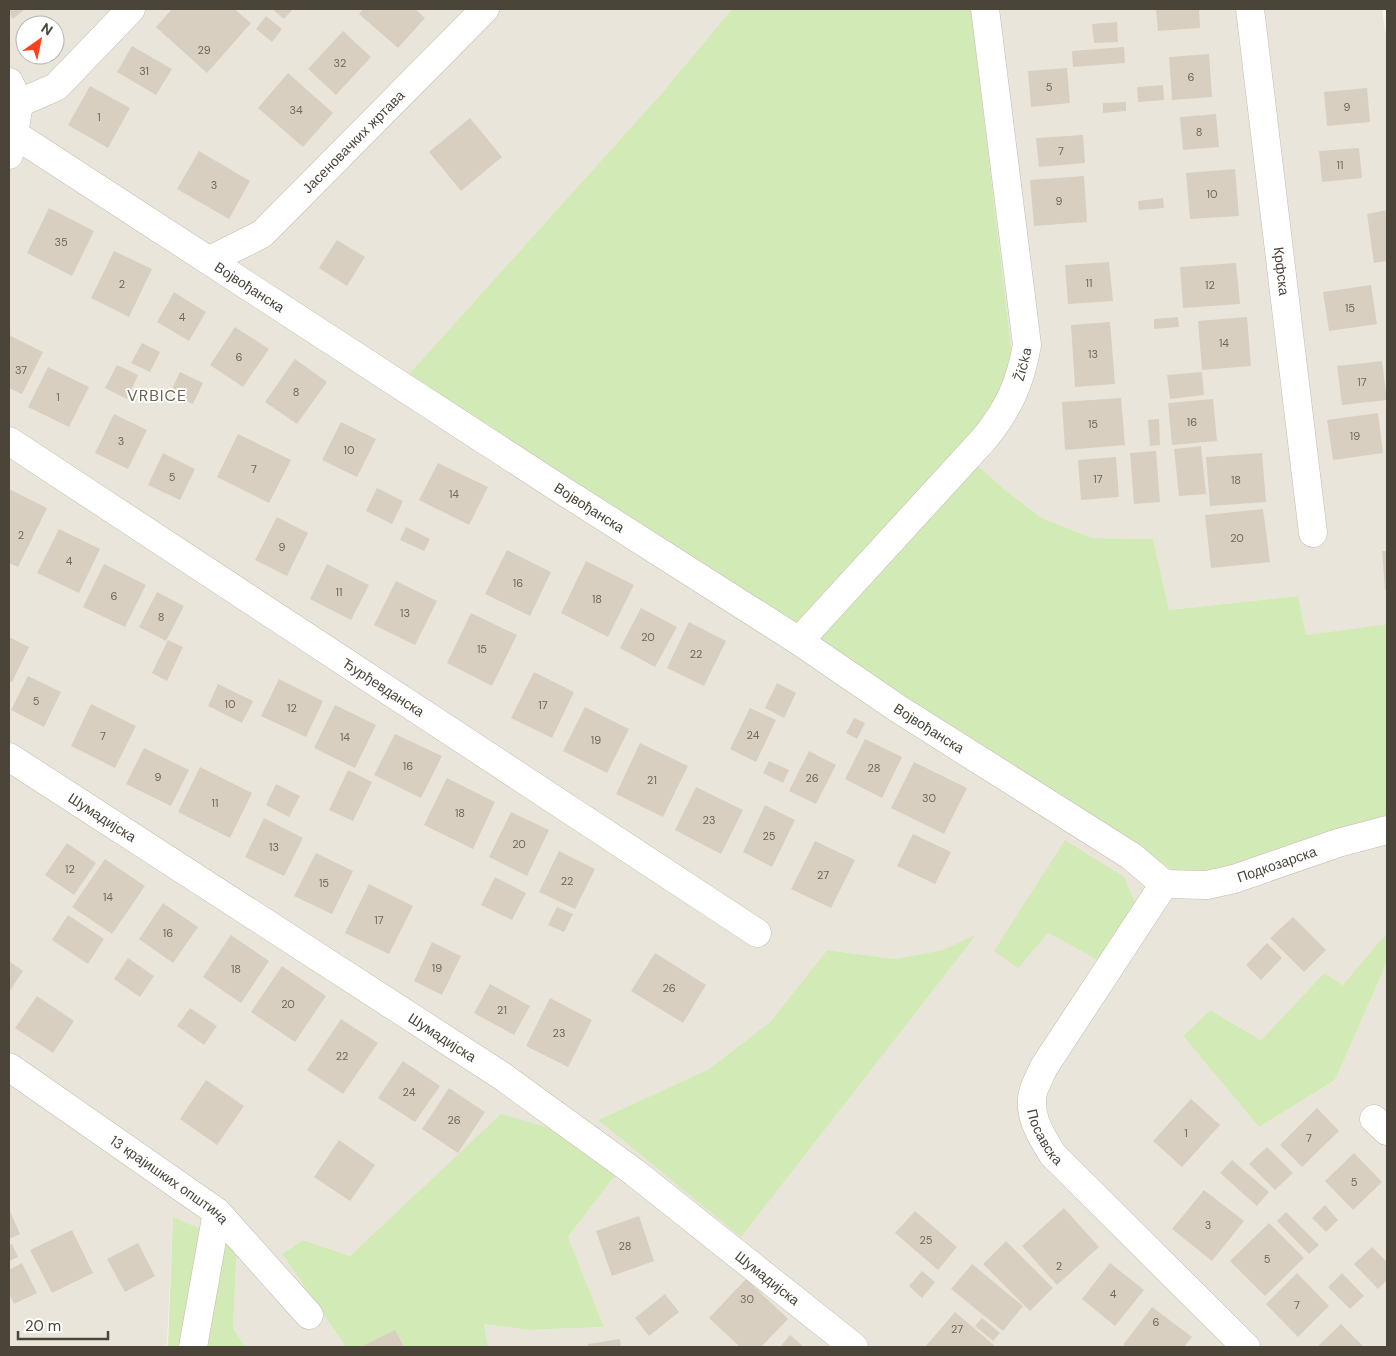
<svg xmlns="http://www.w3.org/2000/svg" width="1396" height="1356" font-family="'DM Sans',sans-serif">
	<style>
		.residential { fill: #eae5da; fill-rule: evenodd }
		.green { fill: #d2eab5 }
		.building { fill: #d8cfc1 }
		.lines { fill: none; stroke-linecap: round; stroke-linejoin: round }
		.minor-casing { stroke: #c2bbae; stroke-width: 29 }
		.minor { stroke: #fff; stroke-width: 28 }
		.labels { text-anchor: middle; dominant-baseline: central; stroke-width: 4; stroke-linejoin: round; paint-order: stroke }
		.number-label { font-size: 11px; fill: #6e675b }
		.street-label { font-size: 14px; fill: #4b4439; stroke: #fff }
		.quarter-label { font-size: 16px; letter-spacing: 1px; fill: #6e6250; stroke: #fff }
	</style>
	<rect width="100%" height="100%" fill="#f6f3ec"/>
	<path class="residential" d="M 9,9 L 732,9 L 661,94 L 401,383 L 1387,820 L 1387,935 L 1343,985 L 1324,973 L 1261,1040 L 1210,1010 L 1183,1036 L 1259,1127 L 1335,1080 L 1387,962 L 1387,1347 L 488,1347 L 484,1324 L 529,1330 L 604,1327 L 568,1237 L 616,1174 L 502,1114 L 350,1256 L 303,1240 L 282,1254 L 346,1347 L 245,1347 L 233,1328 L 237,1245 L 173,1218 L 167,1345 L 163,1347 L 9,1347 ZM 25,25 L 55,25 L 55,55 L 25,55 ZM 1137,908 L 1103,963 L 1048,933 ZM 975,936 L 741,1236 L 598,1120 L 709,1069 L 770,1022 L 827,950 L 895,959 L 942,950 Z
		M 971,9 L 1382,9 L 1387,43 L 1387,624 L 1306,635 L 1298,596 L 1169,610 L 1153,539 L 1092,538 L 1042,518 L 1005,490 L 960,450 L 1003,387 L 1012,355 Z"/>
	<path class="green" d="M 732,9 L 971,9 L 1012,355 L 1003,387 L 960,450 L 1005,490 L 1042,518 L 1092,538 L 1153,539 L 1169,610 L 1298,596 L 1306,635 L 1387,624 L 1387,820 L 1227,875 L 1184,877 L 401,383 L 661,94 Z
		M 1065,840 L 1124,877 L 1137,907 L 1103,963 L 1048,933 L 1018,968 L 994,951 Z
		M 1386,934 L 1387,962 L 1335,1080 L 1259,1127 L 1183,1036 L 1210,1010 L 1261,1040 L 1324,973 L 1343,985 Z
		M 976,935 L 741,1237 L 598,1120 L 709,1069 L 770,1022 L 827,950 L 895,959 L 942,950 Z
		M 501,1114 L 549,1128 L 616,1174 L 568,1237 L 604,1327 L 529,1330 L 484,1324 L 488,1347 L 346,1347 L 282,1254 L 303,1240 L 350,1256 Z
		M 173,1217 L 237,1245 L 233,1328 L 245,1347 L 163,1347 L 168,1345 Z"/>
	<path class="building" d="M 9,9 L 25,9 L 13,19 L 9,13 Z
		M 172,9 L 234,9 L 251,23 L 207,73 L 156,27 Z
		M 272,9 L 293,9 L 284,19 Z
		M 363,9 L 415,9 L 425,18 L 398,48 L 359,14 Z
		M 1156,9 L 1199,9 L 1200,28 L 1158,31 Z
		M 266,16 L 282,29 L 272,42 L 256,29 Z
		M 1117,22 L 1118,42 L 1094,43 L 1092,24 Z
		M 343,31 L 371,57 L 336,95 L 308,69 Z
		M 132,46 L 172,69 L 156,95 L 117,72 Z
		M 1124,47 L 1125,63 L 1073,67 L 1072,51 Z
		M 1209,54 L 1212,97 L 1172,100 L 1169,57 Z
		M 1067,68 L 1070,103 L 1031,107 L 1028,71 Z
		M 288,73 L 333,113 L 303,147 L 258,108 Z
		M 1163,85 L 1164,100 L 1138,102 L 1137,87 Z
		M 90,86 L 130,108 L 108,148 L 68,125 Z
		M 1367,88 L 1370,122 L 1327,126 L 1324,92 Z
		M 1126,102 L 1126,111 L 1103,113 L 1103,103 Z
		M 1216,114 L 1219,147 L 1183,150 L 1180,117 Z
		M 470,118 L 502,157 L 461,191 L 429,152 Z
		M 1083,135 L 1085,163 L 1039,167 L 1036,138 Z
		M 1359,148 L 1362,178 L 1322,182 L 1319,151 Z
		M 199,151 L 250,181 L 229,219 L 177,189 Z
		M 1235,169 L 1239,216 L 1190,219 L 1186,173 Z
		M 1084,176 L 1087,222 L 1034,226 L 1030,180 Z
		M 1163,198 L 1164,208 L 1139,210 L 1138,201 Z
		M 49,208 L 94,231 L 72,276 L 27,253 Z
		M 1387,210 L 1387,261 L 1374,263 L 1367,214 Z
		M 337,240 L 365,257 L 347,286 L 319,268 Z
		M 114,251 L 152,269 L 129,317 L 91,298 Z
		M 1109,262 L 1113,301 L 1068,304 L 1065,265 Z
		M 1236,263 L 1240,304 L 1183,308 L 1180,267 Z
		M 1371,285 L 1377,324 L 1329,331 L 1323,292 Z
		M 174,292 L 206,312 L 189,341 L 157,322 Z
		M 1178,317 L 1179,327 L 1154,329 L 1154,319 Z
		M 1247,317 L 1251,366 L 1202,370 L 1198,321 Z
		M 1110,322 L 1115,384 L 1075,387 L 1071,325 Z
		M 235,327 L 269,349 L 243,387 L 210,365 Z
		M 9,335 L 43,352 L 22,394 L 9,388 Z
		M 142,343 L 160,352 L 150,372 L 131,363 Z
		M 295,359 L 327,382 L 297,424 L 265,402 Z
		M 1382,361 L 1387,400 L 1342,405 L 1337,366 Z
		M 117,365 L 138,375 L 127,399 L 105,388 Z
		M 48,367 L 89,387 L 69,427 L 28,407 Z
		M 180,372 L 203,383 L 193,404 L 170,393 Z
		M 1202,372 L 1204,395 L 1170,399 L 1167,375 Z
		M 1121,398 L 1125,445 L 1065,450 L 1062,402 Z
		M 1213,399 L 1217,441 L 1172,445 L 1168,403 Z
		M 1378,413 L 1383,453 L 1333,460 L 1327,420 Z
		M 114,414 L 147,430 L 128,469 L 95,453 Z
		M 1159,419 L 1160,445 L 1150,446 L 1148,420 Z
		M 341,422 L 376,439 L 357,477 L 322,460 Z
		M 238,434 L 291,460 L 269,503 L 217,477 Z
		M 1201,446 L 1206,494 L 1179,496 L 1174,449 Z
		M 1156,451 L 1160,502 L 1134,504 L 1130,453 Z
		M 163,453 L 195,469 L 180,500 L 148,485 Z
		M 1262,453 L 1266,502 L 1210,506 L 1206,457 Z
		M 1116,457 L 1119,497 L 1081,500 L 1078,460 Z
		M 438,463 L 488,487 L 469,525 L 419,500 Z
		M 377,488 L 403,501 L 392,524 L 366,511 Z
		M 9,489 L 47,508 L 18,567 L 9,563 Z
		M 1263,509 L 1270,562 L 1211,568 L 1205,515 Z
		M 277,517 L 308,533 L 287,576 L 255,560 Z
		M 406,527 L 430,539 L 424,551 L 400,540 Z
		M 59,529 L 100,549 L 79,593 L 37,573 Z
		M 507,550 L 551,572 L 530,616 L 485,594 Z
		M 1382,551 L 1387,551 L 1387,590 L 1385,590 Z
		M 586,561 L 634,585 L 608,637 L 561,613 Z
		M 104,564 L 146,585 L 125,627 L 83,607 Z
		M 327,564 L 369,585 L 351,620 L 310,599 Z
		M 396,581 L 437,601 L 415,645 L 374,625 Z
		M 157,592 L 184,606 L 166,641 L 139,627 Z
		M 641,608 L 677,627 L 655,667 L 620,648 Z
		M 471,613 L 517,635 L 492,686 L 447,663 Z
		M 689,622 L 726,641 L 704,686 L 667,668 Z
		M 9,637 L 29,647 L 12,682 L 9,681 Z
		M 168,640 L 183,647 L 167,681 L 152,673 Z
		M 534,672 L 574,692 L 552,738 L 511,718 Z
		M 28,676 L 61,692 L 44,727 L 11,710 Z
		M 279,679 L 323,701 L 306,737 L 261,716 Z
		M 777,683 L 796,693 L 784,718 L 765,708 Z
		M 218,684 L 253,701 L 242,723 L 208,706 Z
		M 91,704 L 136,726 L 115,768 L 71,746 Z
		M 335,705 L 376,725 L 355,768 L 314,748 Z
		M 585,707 L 629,729 L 607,773 L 563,751 Z
		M 750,708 L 776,720 L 756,762 L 730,749 Z
		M 854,718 L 865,723 L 857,739 L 846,733 Z
		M 395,734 L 442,756 L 421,798 L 374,775 Z
		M 865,739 L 902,757 L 882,798 L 845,779 Z
		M 640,743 L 688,766 L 663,817 L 616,794 Z
		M 144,748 L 189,770 L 171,806 L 126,784 Z
		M 809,751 L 836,765 L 816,804 L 789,791 Z
		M 769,761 L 789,770 L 783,783 L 763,773 Z
		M 914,762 L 967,788 L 944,834 L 891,808 Z
		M 200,767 L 252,793 L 230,838 L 178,812 Z
		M 348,770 L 372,782 L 353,821 L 329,810 Z
		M 447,778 L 495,802 L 473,849 L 424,825 Z
		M 276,784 L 300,796 L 289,817 L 266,805 Z
		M 696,787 L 743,810 L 721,854 L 675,830 Z
		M 765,805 L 795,820 L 772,867 L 743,852 Z
		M 511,812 L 549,830 L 527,876 L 489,857 Z
		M 264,818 L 303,838 L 284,876 L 245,857 Z
		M 913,834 L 951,852 L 935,884 L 897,866 Z
		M 815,841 L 855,860 L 831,908 L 791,889 Z
		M 67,843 L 96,863 L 74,895 L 45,875 Z
		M 559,851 L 595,869 L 575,909 L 539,892 Z
		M 316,853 L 353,871 L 332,914 L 294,896 Z
		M 105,859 L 145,886 L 112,934 L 72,907 Z
		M 495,877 L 526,893 L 512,920 L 481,905 Z
		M 369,884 L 413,906 L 389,954 L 345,933 Z
		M 163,903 L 198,927 L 173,963 L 139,939 Z
		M 557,907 L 573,914 L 564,932 L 548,925 Z
		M 68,915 L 104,939 L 88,964 L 52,940 Z
		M 1293,917 L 1326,950 L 1304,972 L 1270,938 Z
		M 231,935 L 269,961 L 241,1003 L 203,977 Z
		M 432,942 L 461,956 L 442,995 L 414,981 Z
		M 1267,943 L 1282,958 L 1261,980 L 1246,965 Z
		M 655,953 L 706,985 L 683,1023 L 631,991 Z
		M 128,958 L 154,976 L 140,997 L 114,979 Z
		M 9,961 L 23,971 L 9,992 Z
		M 282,966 L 326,996 L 295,1042 L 251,1012 Z
		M 490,984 L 530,1006 L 514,1035 L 474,1013 Z
		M 37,996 L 74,1021 L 53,1053 L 15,1028 Z
		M 550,998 L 592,1020 L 568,1067 L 526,1046 Z
		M 190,1008 L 217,1026 L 204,1045 L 177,1026 Z
		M 341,1019 L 378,1043 L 343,1094 L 307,1070 Z
		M 403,1061 L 440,1086 L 415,1122 L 378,1098 Z
		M 206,1080 L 244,1106 L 217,1145 L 180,1119 Z
		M 449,1088 L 485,1112 L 458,1153 L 422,1129 Z
		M 1191,1099 L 1220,1125 L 1182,1167 L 1153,1141 Z
		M 1317,1108 L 1339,1131 L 1302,1167 L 1280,1145 Z
		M 339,1140 L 375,1165 L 350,1201 L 314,1177 Z
		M 1267,1147 L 1293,1173 L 1275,1190 L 1249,1164 Z
		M 1354,1153 L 1382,1182 L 1353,1210 L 1325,1181 Z
		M 1232,1160 L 1269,1192 L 1257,1206 L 1220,1173 Z
		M 1204,1190 L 1244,1221 L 1212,1261 L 1172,1229 Z
		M 1325,1205 L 1338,1220 L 1326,1232 L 1312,1218 Z
		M 1064,1208 L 1099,1247 L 1057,1285 L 1022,1246 Z
		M 9,1209 L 20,1234 L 9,1239 Z
		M 915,1211 L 957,1247 L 938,1270 L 895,1233 Z
		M 1286,1212 L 1319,1245 L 1309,1254 L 1277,1221 Z
		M 639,1216 L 654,1261 L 612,1276 L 596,1231 Z
		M 1269,1223 L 1304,1258 L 1265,1296 L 1230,1261 Z
		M 72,1230 L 93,1273 L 52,1293 L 30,1250 Z
		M 1006,1241 L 1053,1288 L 1030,1311 L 983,1264 Z
		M 138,1243 L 155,1276 L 125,1292 L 107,1259 Z
		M 12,1244 L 18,1257 L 9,1261 L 9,1245 Z
		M 1372,1247 L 1387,1262 L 1387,1280 L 1378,1289 L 1354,1264 Z
		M 22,1263 L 37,1293 L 14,1304 L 9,1293 L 9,1270 Z
		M 1110,1263 L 1144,1290 L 1115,1326 L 1082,1299 Z
		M 972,1264 L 1023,1306 L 1003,1331 L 951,1289 Z
		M 922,1271 L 935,1282 L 922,1298 L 909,1286 Z
		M 1297,1273 L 1329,1306 L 1298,1337 L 1266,1304 Z
		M 1342,1273 L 1364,1296 L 1350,1309 L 1328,1287 Z
		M 746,1279 L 788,1319 L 761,1347 L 740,1347 L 709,1318 Z
		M 665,1294 L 679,1312 L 649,1336 L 635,1318 Z
		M 1152,1307 L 1192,1337 L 1184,1347 L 1127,1347 L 1123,1345 Z
		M 955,1312 L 995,1346 L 994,1347 L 925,1347 Z
		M 982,1318 L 1000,1333 L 993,1341 L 975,1326 Z
		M 1341,1324 L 1364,1347 L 1317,1347 Z
		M 395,1330 L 404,1347 L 361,1347 Z
		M 790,1335 L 804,1347 L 780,1347 Z
		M 620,1339 L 621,1347 L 588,1347 L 588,1344 Z"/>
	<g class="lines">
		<defs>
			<g id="minor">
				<path id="s1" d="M 1250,9 L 1313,533"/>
				<path d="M 9,82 L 19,103 L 14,134 L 9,155"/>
				<path d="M 19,103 L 56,87 L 131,9"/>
				<path id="s2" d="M 14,134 L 557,487 L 799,641 L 897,708 L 1131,856 L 1164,884"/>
				<path id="s3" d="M 210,260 L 262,234 L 485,9"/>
				<path id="s4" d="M 9,441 L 757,933"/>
				<path id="s5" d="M 799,641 L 984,439 C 1009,408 1020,384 1027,345 L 985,9"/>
				<path id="s6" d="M 9,757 L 502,1076 L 634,1172 L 854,1347"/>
				<path id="s7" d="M 1164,884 L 1044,1067 C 1041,1074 1037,1081 1034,1089 C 1026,1113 1041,1136 1053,1155 L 1246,1347"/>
				<path id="s8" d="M 1164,884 L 1207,885 L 1234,879 L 1338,843 L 1387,830"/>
				<path id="s9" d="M 9,1067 L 217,1212 L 309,1315"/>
				<path d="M 1374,1119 L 1387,1131"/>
				<path d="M 193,1347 L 217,1212"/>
			</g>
		</defs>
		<use href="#minor" class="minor-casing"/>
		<use href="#minor" class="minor"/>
	</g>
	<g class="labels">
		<g class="number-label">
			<text x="204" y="50">29</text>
			<text x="340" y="63">32</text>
			<text x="144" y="71">31</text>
			<text x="1191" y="77">6</text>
			<text x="1049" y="87">5</text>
			<text x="1347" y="107">9</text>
			<text x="296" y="110">34</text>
			<text x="99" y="117">1</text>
			<text x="1199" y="132">8</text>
			<text x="1061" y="151">7</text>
			<text x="1340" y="165">11</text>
			<text x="214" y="185">3</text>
			<text x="1212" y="194">10</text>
			<text x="1059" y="201">9</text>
			<text x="61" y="242">35</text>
			<text x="1089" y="283">11</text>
			<text x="122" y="284">2</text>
			<text x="1210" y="285">12</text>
			<text x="1350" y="308">15</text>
			<text x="182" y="317">4</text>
			<text x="1224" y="343">14</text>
			<text x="1093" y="354">13</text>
			<text x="239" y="357">6</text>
			<text x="21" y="370">37</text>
			<text x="1362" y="382">17</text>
			<text x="296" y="392">8</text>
			<text x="58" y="397">1</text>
			<text x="1192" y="422">16</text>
			<text x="1093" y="424">15</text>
			<text x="1355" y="436">19</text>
			<text x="121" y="441">3</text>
			<text x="349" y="450">10</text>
			<text x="254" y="469">7</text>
			<text x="172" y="477">5</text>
			<text x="1098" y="479">17</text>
			<text x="1236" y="480">18</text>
			<text x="454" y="494">14</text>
			<text x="21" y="535">2</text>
			<text x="1237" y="538">20</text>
			<text x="282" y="547">9</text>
			<text x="69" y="561">4</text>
			<text x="518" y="583">16</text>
			<text x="339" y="592">11</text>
			<text x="114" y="596">6</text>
			<text x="597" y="599">18</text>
			<text x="405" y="613">13</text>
			<text x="161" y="617">8</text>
			<text x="648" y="637">20</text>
			<text x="482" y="649">15</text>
			<text x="696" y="654">22</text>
			<text x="36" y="701">5</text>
			<text x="230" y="704">10</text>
			<text x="543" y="705">17</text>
			<text x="292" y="708">12</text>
			<text x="753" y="735">24</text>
			<text x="103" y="736">7</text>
			<text x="345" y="737">14</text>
			<text x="596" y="740">19</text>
			<text x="408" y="766">16</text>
			<text x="874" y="768">28</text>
			<text x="158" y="777">9</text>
			<text x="812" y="778">26</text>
			<text x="652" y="780">21</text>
			<text x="929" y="798">30</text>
			<text x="215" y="803">11</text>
			<text x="460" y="813">18</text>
			<text x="709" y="820">23</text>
			<text x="769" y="836">25</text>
			<text x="519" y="844">20</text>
			<text x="274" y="847">13</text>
			<text x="70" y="869">12</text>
			<text x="823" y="875">27</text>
			<text x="567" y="881">22</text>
			<text x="324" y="883">15</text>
			<text x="108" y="897">14</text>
			<text x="379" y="920">17</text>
			<text x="168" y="933">16</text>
			<text x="437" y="968">19</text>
			<text x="236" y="969">18</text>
			<text x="669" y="988">26</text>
			<text x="288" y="1004">20</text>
			<text x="502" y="1010">21</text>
			<text x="559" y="1033">23</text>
			<text x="342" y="1056">22</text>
			<text x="409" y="1092">24</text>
			<text x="454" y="1120">26</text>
			<text x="1186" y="1133">1</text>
			<text x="1309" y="1138">7</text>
			<text x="1354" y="1182">5</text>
			<text x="1208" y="1225">3</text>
			<text x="926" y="1240">25</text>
			<text x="625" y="1246">28</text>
			<text x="1267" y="1259">5</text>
			<text x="1059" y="1266">2</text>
			<text x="1113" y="1294">4</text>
			<text x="747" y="1299">30</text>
			<text x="1297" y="1305">7</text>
			<text x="1156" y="1322">6</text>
			<text x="957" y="1329">27</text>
		</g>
		<g class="street-label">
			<text stroke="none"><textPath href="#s3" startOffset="188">Јасеновачких жртава</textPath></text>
			<text stroke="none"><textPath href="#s1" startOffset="264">Крфска</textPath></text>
			<text stroke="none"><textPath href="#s2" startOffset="281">Војвођанска</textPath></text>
			<text stroke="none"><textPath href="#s5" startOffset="359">Žička</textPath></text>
			<text stroke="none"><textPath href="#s2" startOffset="686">Војвођанска</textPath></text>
			<text stroke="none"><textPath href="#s4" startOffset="448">Ђурђевданска</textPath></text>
			<text stroke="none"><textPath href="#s2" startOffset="1091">Војвођанска</textPath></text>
			<text stroke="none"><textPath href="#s6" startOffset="111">Шумадијска</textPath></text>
			<text stroke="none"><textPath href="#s8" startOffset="116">Подкозарска</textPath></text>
			<text stroke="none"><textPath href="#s6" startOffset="516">Шумадијска</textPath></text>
			<text stroke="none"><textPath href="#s7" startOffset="294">Посавска</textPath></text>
			<text stroke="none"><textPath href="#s9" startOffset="196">13 крајишких општина</textPath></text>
			<text stroke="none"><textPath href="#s6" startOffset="921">Шумадијска</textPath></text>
		</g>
		<g class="quarter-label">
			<text x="157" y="395">VRBICE</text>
		</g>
	</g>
	<rect width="1396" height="1356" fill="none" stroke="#4b4439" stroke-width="20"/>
	<g transform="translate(40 40) rotate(33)"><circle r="24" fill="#ffffff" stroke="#b7b4b0"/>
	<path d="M0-4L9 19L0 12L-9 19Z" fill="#fc3f1d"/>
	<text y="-8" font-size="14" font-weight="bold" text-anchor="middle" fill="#4b4439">N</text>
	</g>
	<path d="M18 1331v8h90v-8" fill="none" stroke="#4b4439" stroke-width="2.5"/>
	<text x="25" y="1331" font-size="15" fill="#4b4439" stroke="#ffffff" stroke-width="4" paint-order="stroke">20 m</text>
</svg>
